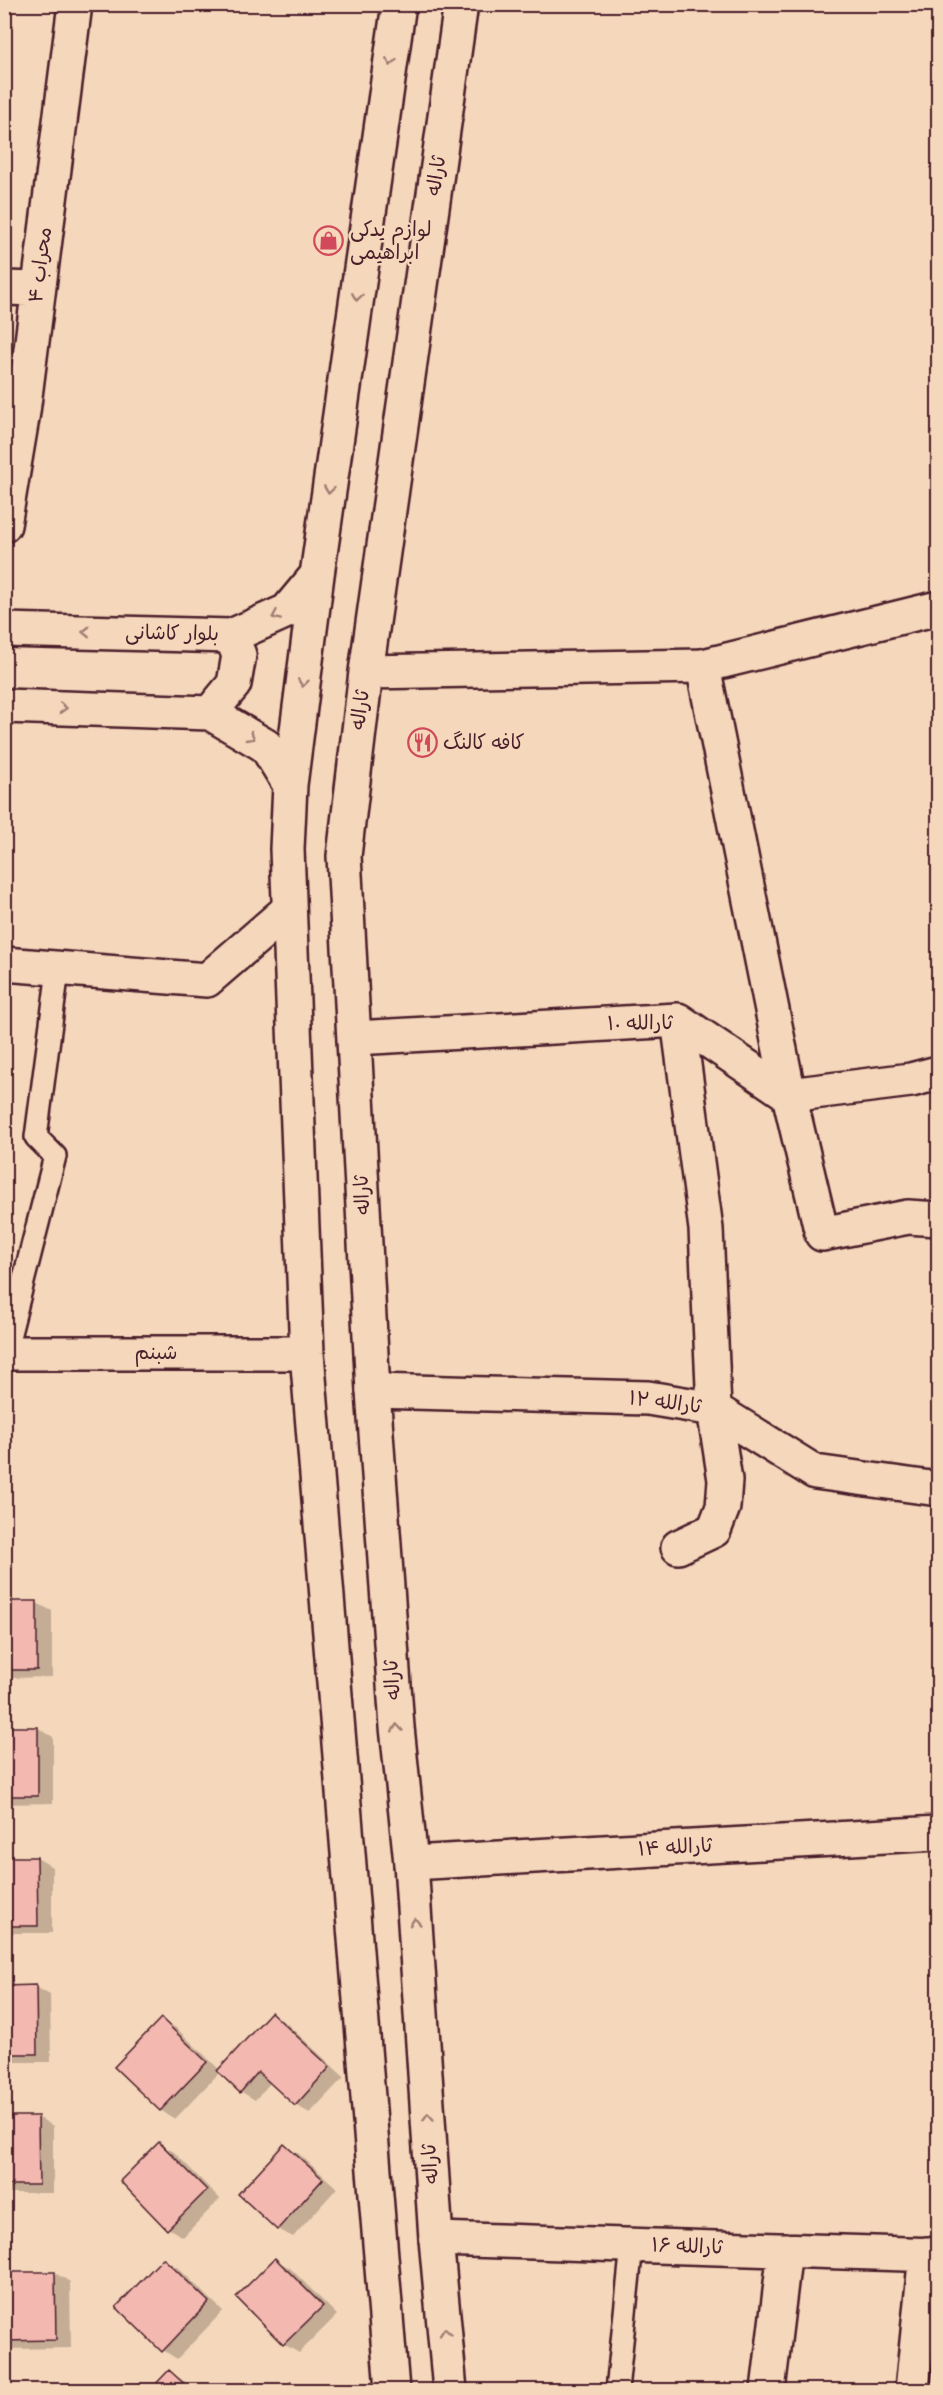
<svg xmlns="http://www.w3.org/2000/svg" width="943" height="2395" font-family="Mynerve,'Playpen Sans Arabic',sans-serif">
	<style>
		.shadow { fill: #0003 }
		.building { fill: #f3b8b0; stroke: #4a1f2b; stroke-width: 1.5 }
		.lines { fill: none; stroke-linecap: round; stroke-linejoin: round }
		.lane-casing { stroke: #4a1f2b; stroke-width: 26 }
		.street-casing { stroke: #4a1f2b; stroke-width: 38 }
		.secondary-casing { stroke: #4a1f2b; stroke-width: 38 }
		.lane { stroke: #f5d8bb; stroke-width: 21 }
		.street { stroke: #f5d8bb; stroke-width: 33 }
		.secondary { stroke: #f5d8bb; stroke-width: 33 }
		.oneway { stroke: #a07c73 }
		.labels { text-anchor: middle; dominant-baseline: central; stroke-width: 5; stroke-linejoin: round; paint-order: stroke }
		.street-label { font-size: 20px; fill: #4a1f2b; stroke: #f5d8bb }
		.poi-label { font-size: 20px; fill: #4a1f2b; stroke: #f5d8bb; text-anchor: start }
	</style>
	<rect width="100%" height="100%" fill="#f5d8bb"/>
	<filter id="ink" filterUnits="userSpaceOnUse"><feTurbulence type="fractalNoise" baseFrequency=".0167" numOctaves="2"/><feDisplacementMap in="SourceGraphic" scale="12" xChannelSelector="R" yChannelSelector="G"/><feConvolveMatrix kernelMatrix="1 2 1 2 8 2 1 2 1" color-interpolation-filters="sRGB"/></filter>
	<g filter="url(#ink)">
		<path class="shadow" d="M 4,1603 L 37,1603 L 52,1611 L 52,1677 L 4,1678 Z
			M 38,1728 L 53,1737 L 53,1803 L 4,1804 L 4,1729 Z
			M 37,1858 L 52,1867 L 52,1933 L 4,1933 L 4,1859 Z
			M 4,1987 L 36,1987 L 50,1995 L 51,2062 L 4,2062 Z
			M 271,2014 L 286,2023 L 344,2077 L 310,2113 L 295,2105 L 271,2082 L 255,2100 L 240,2091 L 220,2072 L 175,2119 L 160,2110 L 161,2020 L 176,2028 L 220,2070 Z
			M 38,2117 L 53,2126 L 53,2193 L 4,2193 L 4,2118 Z
			M 159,2144 L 174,2152 L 220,2199 L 183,2237 L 168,2228 Z
			M 284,2146 L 299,2154 L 337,2188 L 293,2237 L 278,2229 Z
			M 163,2259 L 178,2268 L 223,2311 L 177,2359 L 163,2350 Z
			M 275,2260 L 290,2268 L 337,2315 L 299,2353 L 284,2344 Z
			M 55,2273 L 70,2282 L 71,2348 L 4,2349 L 4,2274 Z
			M 170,2372 L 184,2381 L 195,2390 L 152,2390 Z"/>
		<path class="building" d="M 4,1601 L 37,1601 L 37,1670 L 4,1670 Z
			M 4,1727 L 38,1727 L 38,1796 L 4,1796 Z
			M 4,1857 L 37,1857 L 38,1926 L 4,1926 Z
			M 36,1985 L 37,2054 L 4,2054 L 4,1986 Z
			M 271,2012 L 330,2067 L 295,2106 L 258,2072 L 240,2093 L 217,2071 Z
			M 161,2018 L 207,2062 L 160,2111 L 114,2067 Z
			M 4,2116 L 38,2116 L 39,2185 L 4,2185 Z
			M 159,2142 L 207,2190 L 167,2230 L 120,2181 Z
			M 284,2144 L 323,2179 L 277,2230 L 238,2194 Z
			M 163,2258 L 209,2302 L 162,2352 L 116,2307 Z
			M 275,2258 L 323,2306 L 283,2345 L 236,2297 Z
			M 4,2272 L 55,2272 L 56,2340 L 4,2341 Z
			M 169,2370 L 191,2390 L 150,2390 Z
			M 291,2382 L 300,2390 L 283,2390 Z"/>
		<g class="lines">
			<defs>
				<path id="lane" d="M 5,1353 L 55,1156 L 36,1137 L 58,970
					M 617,2390 L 632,2245"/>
				<path id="street" d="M 4,288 L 37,289
					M 4,525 L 23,412 L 75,4
					M 703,666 L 789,1095 L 822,1234 L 908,1217 L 938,1219
					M 4,964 L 207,980 L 289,909
					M 355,1038 L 678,1020 L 789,1095 L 911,1080 L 938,1073
					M 373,1391 L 648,1398 L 714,1409 L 815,1472 L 938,1489
					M 678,1547 L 714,1530 L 723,1507 L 725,1480 L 714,1409 L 706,1229 L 678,1020
					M 411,1863 L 938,1833
					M 436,2239 L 938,2255
					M 768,2390 L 785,2250
					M 912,2390 L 926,2254"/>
				<path id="secondary" d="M 4,630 L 231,636 L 287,611 L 317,575
					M 366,672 L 703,666 L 938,608
					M 4,706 L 210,713 L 266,746 L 290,785
					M 210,713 L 234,684 L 239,655 L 231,636
					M 4,1353 L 307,1353
					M 392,2390 L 307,1353 L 287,849 L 290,785 L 317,575 L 399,4
					M 450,2390 L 436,2239 L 411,1863 L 397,1727 L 373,1391 L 344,856 L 366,672 L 461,4"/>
			</defs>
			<use href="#lane" class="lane-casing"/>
			<use href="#street" class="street-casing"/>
			<use href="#secondary" class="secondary-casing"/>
			<use href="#lane" class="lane"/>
			<use href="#street" class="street"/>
			<use href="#secondary" class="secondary"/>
		</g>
		<defs><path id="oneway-chevron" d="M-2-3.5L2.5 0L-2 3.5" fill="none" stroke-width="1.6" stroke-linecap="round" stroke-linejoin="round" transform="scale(1.5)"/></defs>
		<g class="oneway">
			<use href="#oneway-chevron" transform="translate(391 62) rotate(98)"/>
			<use href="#oneway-chevron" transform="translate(357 297) rotate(98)"/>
			<use href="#oneway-chevron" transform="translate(329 490) rotate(98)"/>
			<use href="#oneway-chevron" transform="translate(276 616) rotate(156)"/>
			<use href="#oneway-chevron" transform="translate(86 632) rotate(-179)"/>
			<use href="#oneway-chevron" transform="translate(303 683) rotate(97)"/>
			<use href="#oneway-chevron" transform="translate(63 708) rotate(2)"/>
			<use href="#oneway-chevron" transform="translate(251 737) rotate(31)"/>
			<use href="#oneway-chevron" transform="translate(397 1728) rotate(-95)"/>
			<use href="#oneway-chevron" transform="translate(415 1922) rotate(-94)"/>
			<use href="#oneway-chevron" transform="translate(428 2117) rotate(-94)"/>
			<use href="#oneway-chevron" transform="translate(445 2332) rotate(-95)"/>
		</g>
	</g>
	<defs>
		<symbol id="shop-ring" viewBox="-11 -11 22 22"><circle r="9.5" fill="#f5d8bb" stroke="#d1495b" stroke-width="1.5"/><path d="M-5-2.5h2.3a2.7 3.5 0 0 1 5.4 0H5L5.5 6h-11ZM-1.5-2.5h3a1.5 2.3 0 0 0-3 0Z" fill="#d1495b"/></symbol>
		<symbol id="restaurant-ring" viewBox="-11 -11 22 22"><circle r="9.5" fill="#f5d8bb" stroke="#d1495b" stroke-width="1.5"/><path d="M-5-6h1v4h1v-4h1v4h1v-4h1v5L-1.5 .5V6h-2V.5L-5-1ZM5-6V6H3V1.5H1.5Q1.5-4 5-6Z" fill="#d1495b"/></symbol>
	</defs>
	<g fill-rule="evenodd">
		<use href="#shop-ring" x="312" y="224" width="33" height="33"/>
		<use href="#restaurant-ring" x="406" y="726" width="33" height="33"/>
	</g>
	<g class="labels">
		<g class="street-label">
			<text transform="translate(437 176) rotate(-82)">ثاراله</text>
			<text transform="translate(41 265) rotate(-83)">محراب ۴</text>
			<text transform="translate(172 634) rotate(1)">بلوار کاشانی</text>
			<text transform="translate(361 710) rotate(-83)">ثاراله</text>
			<text transform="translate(640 1024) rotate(-1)">ثارالله ۱۰</text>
			<text transform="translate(363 1195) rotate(-93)">ثاراله</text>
			<text x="156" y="1353">شبنم</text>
			<text transform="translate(665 1403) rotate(7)">ثارالله ۱۲</text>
			<text transform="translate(393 1680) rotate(-94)">ثاراله</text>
			<text transform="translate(675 1848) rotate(-3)">ثارالله ۱۴</text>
			<text transform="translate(431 2164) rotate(-94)">ثاراله</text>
			<text transform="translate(687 2247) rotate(2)">ثارالله ۱۶</text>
		</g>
		<g class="poi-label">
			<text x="350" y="230">لوازم یدکی<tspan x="350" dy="23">ابراهیمی</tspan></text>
			<text x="443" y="743">کافه کالنگ</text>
		</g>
	</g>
	<rect width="943" height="2395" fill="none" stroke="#f5d8bb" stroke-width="24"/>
	<rect x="12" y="12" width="919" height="2371" fill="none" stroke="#4a1f2b" stroke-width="2" filter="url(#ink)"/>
</svg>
